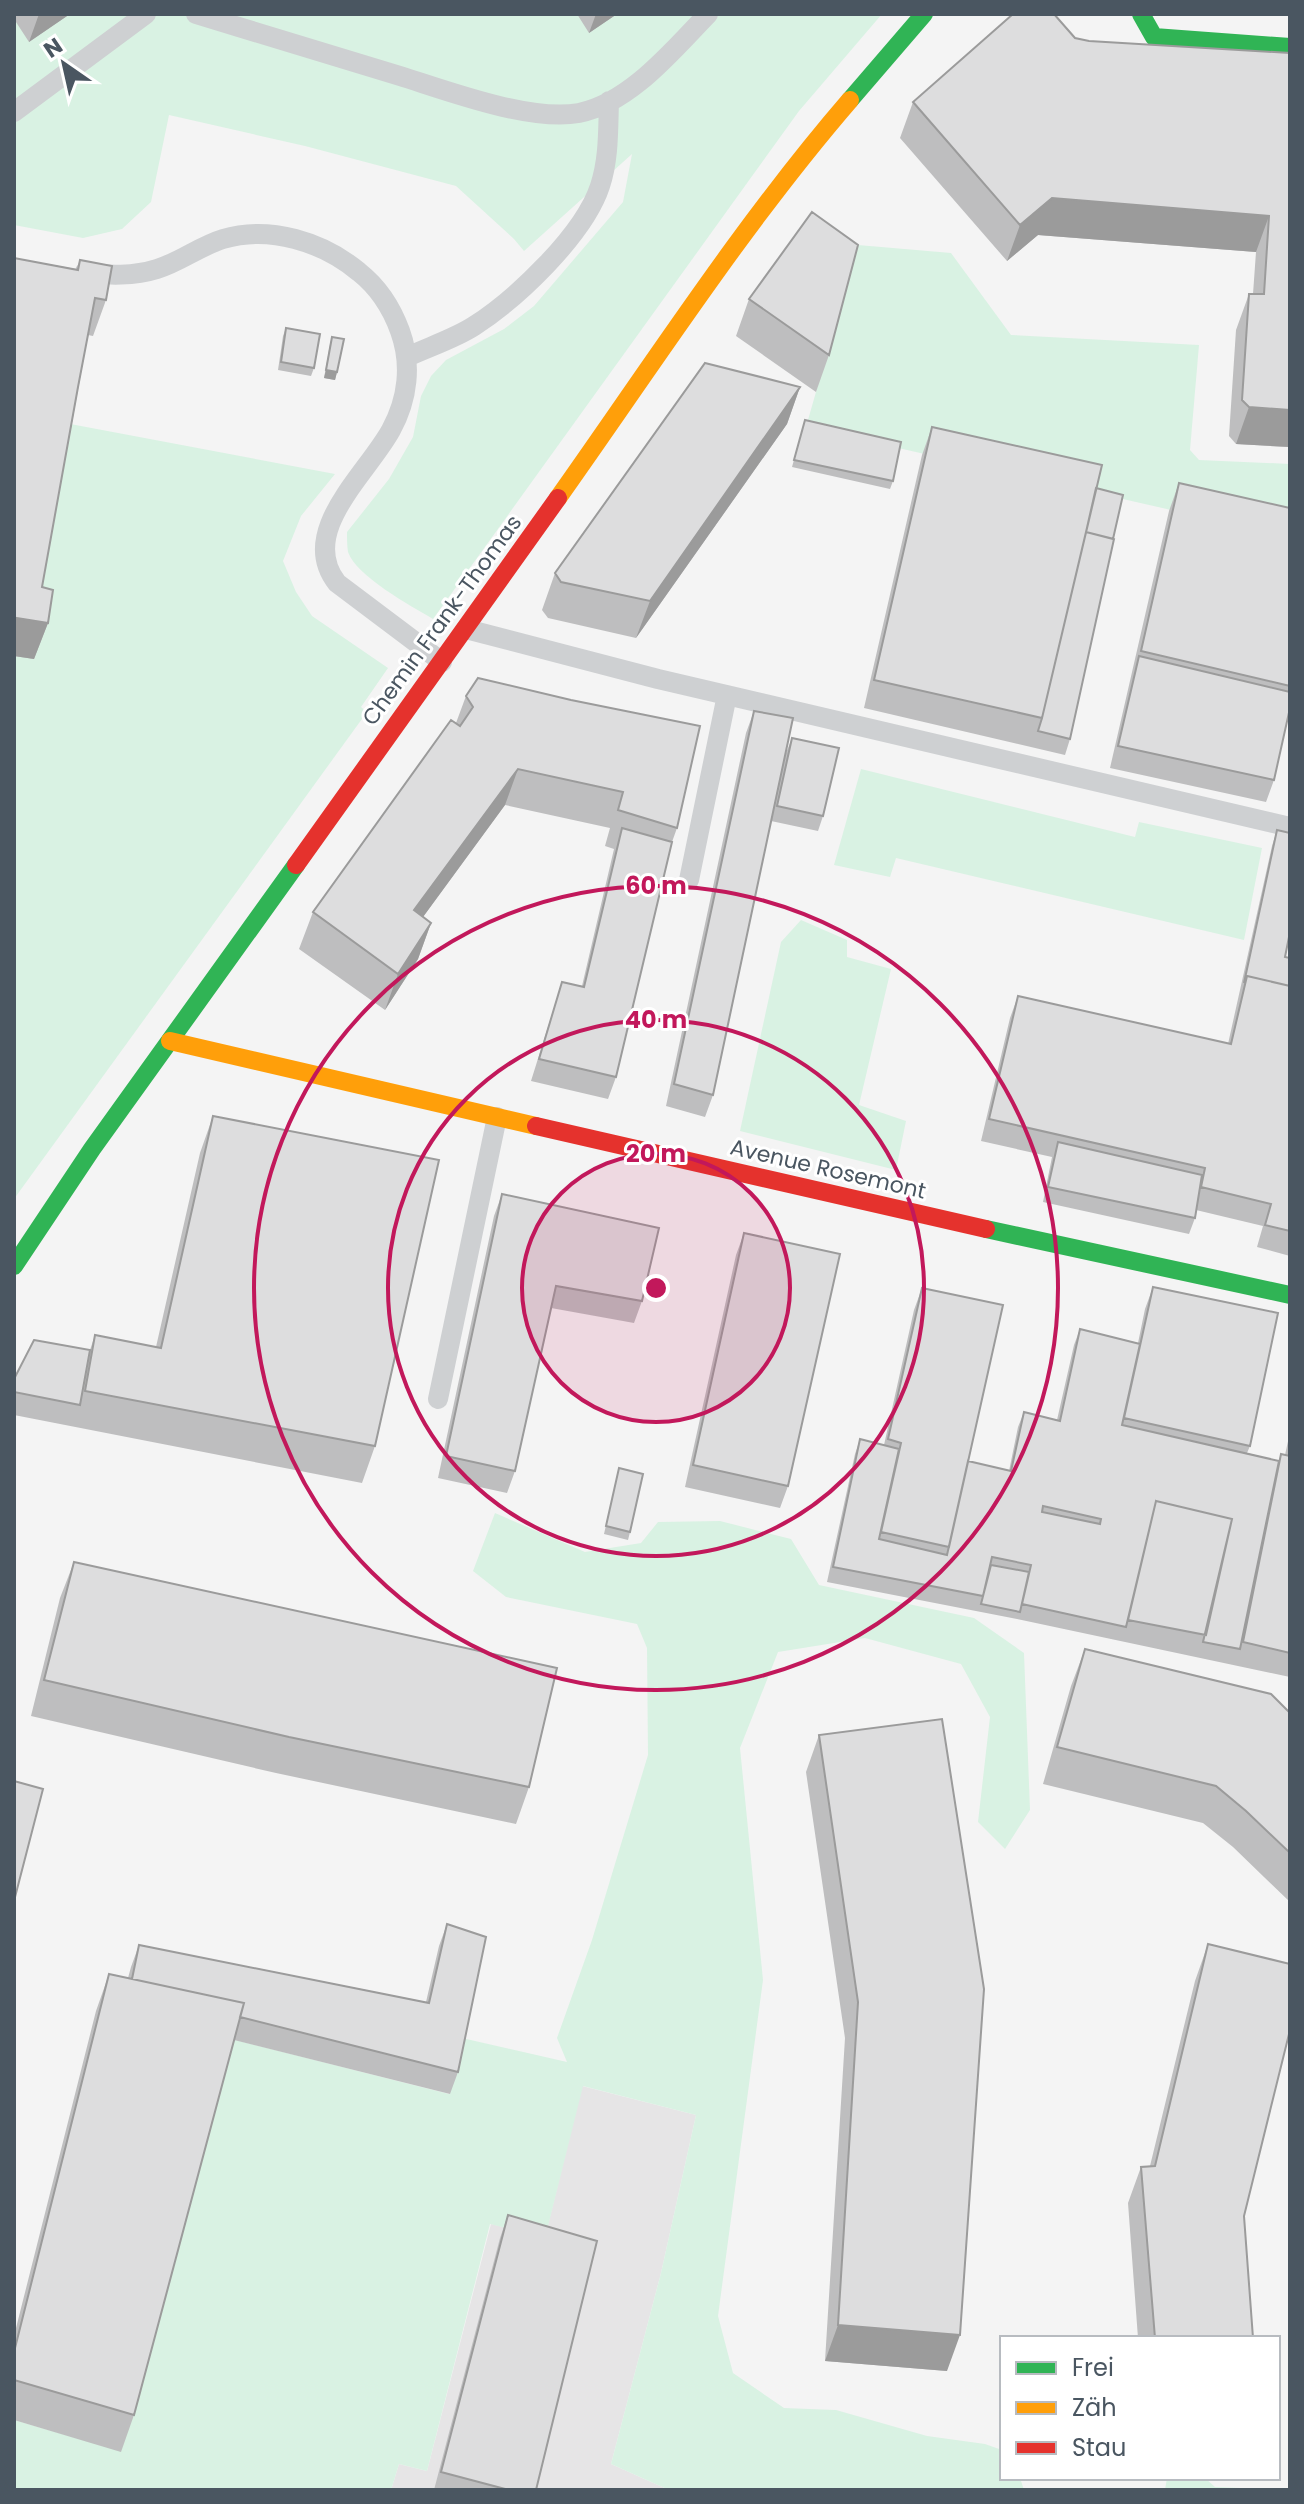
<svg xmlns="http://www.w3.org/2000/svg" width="1304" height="2504" font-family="Poppins,sans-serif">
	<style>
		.education { fill: #e6e5e6 }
		.green { fill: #d9f2e3 }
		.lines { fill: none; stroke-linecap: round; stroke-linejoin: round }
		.lane { stroke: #ced0d2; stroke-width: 20 }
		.fast { stroke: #30b455; stroke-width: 18 }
		.slow { stroke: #ff9f0a; stroke-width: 18 }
		.jam { stroke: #e5322d; stroke-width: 18 }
		.wall { fill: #bebebf }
		.shaded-wall { fill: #9b9b9b }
		.building { fill: #ddddde; stroke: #9b9b9b; stroke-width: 2; fill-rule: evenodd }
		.ring { fill: none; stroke: #c2185b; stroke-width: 4 }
		.labels { text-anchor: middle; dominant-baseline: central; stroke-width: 6; stroke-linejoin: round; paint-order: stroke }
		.street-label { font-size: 22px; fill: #4a5661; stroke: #fff }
		.centre { fill: #c2185b; stroke: #fff; stroke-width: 4 }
		.ring-label { font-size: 24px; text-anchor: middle; font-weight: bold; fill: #c2185b; stroke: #fff; stroke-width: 6; stroke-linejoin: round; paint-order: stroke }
	</style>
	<rect width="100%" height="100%" fill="#f4f4f4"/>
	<path class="education" d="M 582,2086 L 696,2115 L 661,2273 L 611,2464 L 669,2490 L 391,2490 L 399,2464 L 427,2471 L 491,2224 L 545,2237 Z"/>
	<path class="green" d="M 14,14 L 882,14 L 799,111 L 433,619 C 411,606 356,576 348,552 C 347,546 347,538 347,532 L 389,479 L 413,437 L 421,396 L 431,376 L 446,360 L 504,329 L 534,306 L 623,202 L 632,154 L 524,251 L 514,239 L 456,186 L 305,146 L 169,115 L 151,202 L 122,229 L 83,238 L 14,225 Z
		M 858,245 L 951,253 L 1011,335 L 1199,345 L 1190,450 L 1199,460 L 1290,464 L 1290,537 L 806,427 Z
		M 65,423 L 335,474 L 301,516 L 283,561 L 296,592 L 312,616 L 388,668 L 361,707 L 367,712 L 14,1199 L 14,656 L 29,624 Z
		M 861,769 L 1135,837 L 1139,822 L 1262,848 L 1244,940 L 896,858 L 890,877 L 834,865 Z
		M 801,920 L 847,940 L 847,957 L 891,969 L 859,1105 L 906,1121 L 896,1170 L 740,1131 L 781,942 Z
		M 495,1513 L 585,1552 L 641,1543 L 658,1522 L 720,1521 L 791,1539 L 819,1585 L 974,1618 L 1024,1653 L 1030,1810 L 1005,1849 L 978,1822 L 990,1717 L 961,1664 L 865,1638 L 778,1652 L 740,1748 L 763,1980 L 718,2316 L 733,2373 L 784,2408 L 836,2410 L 927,2436 L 985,2444 L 1002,2450 L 1002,2478 L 1020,2478 L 1024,2490 L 669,2490 L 611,2464 L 661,2273 L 696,2115 L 583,2086 L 545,2238 L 490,2224 L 427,2471 L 399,2464 L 391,2490 L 14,2490 L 14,2420 L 121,2451 L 231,2039 L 449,2094 L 462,2038 L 567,2062 L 557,2038 L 592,1940 L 648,1755 L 647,1648 L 637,1624 L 506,1597 L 473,1571 Z
		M 1167,2478 L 1205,2478 L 1215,2487 L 1290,2490 L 1165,2490 Z"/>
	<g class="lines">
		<path class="lane" d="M 196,14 C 264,35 332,55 400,76 C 448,91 530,122 579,113 C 630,103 673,50 708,14
			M 14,112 L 146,14
			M 85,272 C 107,276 135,276 157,269 C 180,262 200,246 223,239 C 270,225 323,242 359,272 C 378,287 392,309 400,331 C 412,364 408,399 391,430 C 367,474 297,532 337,583 L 442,662
			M 407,357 C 428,347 454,339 474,326 C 516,299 584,235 600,186 C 609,159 608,130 609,101
			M 466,629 L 658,679 L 1290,827
			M 689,880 L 727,695
			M 438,1399 L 497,1117"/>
		<path class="fast" d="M 1141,14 L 1154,37 L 1290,47
			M 850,100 L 924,14
			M 986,1229 L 1290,1295
			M 14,1266 L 92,1149 L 296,865"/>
		<path class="slow" d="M 558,498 C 653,364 743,224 850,100
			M 170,1041 L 536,1126"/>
		<path class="jam" d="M 296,865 L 558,498
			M 536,1126 L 986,1229"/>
	</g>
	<path class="wall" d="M 14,14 L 70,14 L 29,42 L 14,19 Z
		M 577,14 L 617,14 L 589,33 Z
		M 1075,38 L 1089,41 L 1290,53 L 1290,447 L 1236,444 L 1229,436 L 1236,330 L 1249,294 L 1253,294 L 1256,252 L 1038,235 L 1007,261 L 900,138 L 913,102 Z
		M 14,258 L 76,269 L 80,260 L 112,266 L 106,300 L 93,336 L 88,335 L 42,587 L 53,590 L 48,623 L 34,659 L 14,656 Z
		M 749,299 L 829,355 L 816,392 L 736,336 Z
		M 286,328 L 314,368 L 311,376 L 278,370 L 283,336 Z
		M 332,337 L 337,372 L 335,380 L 324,378 L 330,344 Z
		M 800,387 L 787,424 L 636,638 L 548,618 L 542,610 L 555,573 Z
		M 805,420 L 893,481 L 890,489 L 792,467 Z
		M 932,427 L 1096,488 L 1070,739 L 1065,755 L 864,708 L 922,455 Z
		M 1179,483 L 1290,508 L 1290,708 L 1274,780 L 1266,802 L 1110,768 L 1169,511 Z
		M 478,678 L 677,828 L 672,842 L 616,1077 L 608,1099 L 531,1081 L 562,982 L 582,986 L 614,849 L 605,846 L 610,828 L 505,805 L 423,917 L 431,923 L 418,959 L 385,1010 L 299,949 L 313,912 L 456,723 L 466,696 Z
		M 754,711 L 713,1095 L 705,1117 L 666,1106 L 746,733 Z
		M 792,738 L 823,816 L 818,831 L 771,821 L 786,753 Z
		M 1277,830 L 1285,957 L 1290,958 L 1290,1256 L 1257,1247 L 1263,1226 L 1196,1210 L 1195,1218 L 1189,1234 L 1043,1202 L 1052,1157 L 981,1141 L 1010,1018 L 1018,996 L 1228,1044 L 1272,846 Z
		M 213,1116 L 375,1446 L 362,1483 L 14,1415 L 14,1379 L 90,1350 L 95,1335 L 156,1347 L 200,1153 Z
		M 502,1194 L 642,1301 L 634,1323 L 551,1308 L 515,1471 L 507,1493 L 438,1478 L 494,1216 Z
		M 744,1233 L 788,1486 L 780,1508 L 685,1487 L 736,1255 Z
		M 1153,1287 L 1250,1446 L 1247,1453 L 1279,1461 L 1281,1454 L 1285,1455 L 1290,1432 L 1290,1677 L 1017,1619 L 827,1582 L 855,1454 L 860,1439 L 884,1445 L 914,1310 L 922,1288 L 968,1461 L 1009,1471 L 1018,1427 L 1024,1412 L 1057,1420 L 1074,1345 L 1080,1329 L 1138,1343 L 1145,1309 Z
		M 619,1468 L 630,1532 L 628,1540 L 604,1534 Z
		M 74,1562 L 529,1787 L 516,1824 L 276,1773 L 31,1716 L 60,1598 Z
		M 1085,1649 L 1290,1713 L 1290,1902 L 1233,1847 L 1203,1823 L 1043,1784 L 1071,1686 Z
		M 819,1735 L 947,2371 L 825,2361 L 845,2038 L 806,1772 Z
		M 447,1924 L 458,2072 L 450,2094 L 234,2040 L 134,2415 L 121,2452 L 14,2420 L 14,2336 L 96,2011 L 109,1974 L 128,1978 L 131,1967 L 139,1945 L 426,2002 L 439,1946 Z
		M 1208,1944 L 1244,2216 L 1253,2338 L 1138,2338 L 1128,2203 L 1141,2167 L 1150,2166 L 1195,1981 Z
		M 508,2215 L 536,2490 L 434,2490 L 500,2238 Z"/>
	<path class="shaded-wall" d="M 39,14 L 70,14 L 29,42 Z
		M 596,14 L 617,14 L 589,33 Z
		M 1052,198 L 1269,216 L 1256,252 L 1038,235 L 1007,261 L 1020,225 Z
		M 326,370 L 337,372 L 335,380 L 324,378 Z
		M 800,387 L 787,424 L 636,638 L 650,601 Z
		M 1249,407 L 1290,410 L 1290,447 L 1236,444 Z
		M 16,618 L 48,623 L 34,659 L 14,656 L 14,624 Z
		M 518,769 L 505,805 L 401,947 L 414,910 Z
		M 431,923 L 418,959 L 385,1010 L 398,974 Z
		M 838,2325 L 960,2335 L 947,2371 L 825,2361 Z"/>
	<path class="building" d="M 1013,14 L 1054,14 L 1075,38 L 1089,41 L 1290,53 L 1290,410 L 1249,407 L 1242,400 L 1249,294 L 1264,294 L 1269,216 L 1052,198 L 1020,225 L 913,102 Z
		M 812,212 L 858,245 L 829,355 L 749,299 Z
		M 14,258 L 78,270 L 80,260 L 112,266 L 106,300 L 95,298 L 78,387 L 42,587 L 53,590 L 48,623 L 16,618 L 14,627 Z
		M 286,328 L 320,334 L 314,368 L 281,362 Z
		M 332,337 L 344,339 L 337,372 L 326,370 Z
		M 705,363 L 800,387 L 650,601 L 561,582 L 555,573 Z
		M 805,420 L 901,442 L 893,481 L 794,460 Z
		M 932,427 L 1102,465 L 1042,718 L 874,680 Z
		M 1179,483 L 1290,508 L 1290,686 L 1141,651 Z
		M 1096,488 L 1123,495 L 1113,539 L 1086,532 Z
		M 1086,532 L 1114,539 L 1070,739 L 1038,731 L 1042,718 Z
		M 1139,656 L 1290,692 L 1290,708 L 1274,780 L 1118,746 Z
		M 478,678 L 571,700 L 700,726 L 677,828 L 618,810 L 623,792 L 518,769 L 414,910 L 431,923 L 398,974 L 313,912 L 451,720 L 460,726 L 473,707 L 466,696 Z
		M 754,711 L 793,718 L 713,1095 L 674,1084 Z
		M 792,738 L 839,748 L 823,816 L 777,806 Z
		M 622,828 L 672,842 L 616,1077 L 539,1059 L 562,982 L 584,987 Z
		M 1277,830 L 1290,833 L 1290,932 L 1285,957 L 1290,958 L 1290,986 L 1247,976 L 1244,983 Z
		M 1247,976 L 1290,986 L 1290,1231 L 1265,1225 L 1271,1204 L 1201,1187 L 1205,1168 L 989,1119 L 1018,996 L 1231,1044 Z
		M 213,1116 L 439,1160 L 375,1446 L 85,1391 L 95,1335 L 161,1348 Z
		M 1058,1142 L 1202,1175 L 1195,1218 L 1048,1187 Z
		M 502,1194 L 659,1228 L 642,1301 L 556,1286 L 515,1471 L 446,1456 Z
		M 744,1233 L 840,1254 L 788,1486 L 693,1465 Z
		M 1153,1287 L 1278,1313 L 1250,1446 L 1124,1418 Z
		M 922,1288 L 1003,1305 L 949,1547 L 881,1532 L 901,1443 L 888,1439 Z
		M 1080,1329 L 1140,1344 L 1122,1425 L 1279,1461 L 1240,1649 L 1203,1642 L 1232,1519 L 1156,1501 L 1126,1627 L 1022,1604 L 1031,1565 L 992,1557 L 983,1596 L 833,1567 L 860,1439 L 899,1449 L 879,1539 L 947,1555 L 968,1461 L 1011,1471 L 1024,1412 L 1060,1421 ZM 1043,1506 L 1101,1519 L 1100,1524 L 1042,1512 Z
		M 34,1340 L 90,1350 L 80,1405 L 14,1392 L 14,1379 Z
		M 1281,1454 L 1290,1456 L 1290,1653 L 1243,1642 Z
		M 619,1468 L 643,1474 L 630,1532 L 606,1526 Z
		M 1156,1501 L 1232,1519 L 1206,1635 L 1128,1620 Z
		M 74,1562 L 557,1668 L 529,1787 L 289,1737 L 44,1680 Z
		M 991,1565 L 1029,1572 L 1020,1612 L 981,1604 Z
		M 1085,1649 L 1271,1694 L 1290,1713 L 1290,1853 L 1246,1811 L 1216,1786 L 1057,1747 Z
		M 942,1719 L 984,1989 L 960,2335 L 838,2325 L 858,2002 L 819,1735 Z
		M 14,1781 L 43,1789 L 14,1901 Z
		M 447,1924 L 486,1937 L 458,2072 L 240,2017 L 244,2003 L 132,1979 L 139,1945 L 429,2003 Z
		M 1208,1944 L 1290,1964 L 1290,2030 L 1244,2216 L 1253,2338 L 1155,2338 L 1141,2167 L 1155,2166 Z
		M 109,1974 L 244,2003 L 134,2415 L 14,2380 L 14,2352 Z
		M 508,2215 L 597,2241 L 536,2490 L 509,2490 L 441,2472 Z"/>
	<circle cx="656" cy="1288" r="134" fill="#c2185b" fill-opacity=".12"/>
	<g class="ring">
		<circle cx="656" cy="1288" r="134"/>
		<circle cx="656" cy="1288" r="268"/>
		<circle cx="656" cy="1288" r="402"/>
	</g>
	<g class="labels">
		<g class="street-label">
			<text transform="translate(442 620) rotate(-54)">Chemin Frank-Thomas</text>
			<text transform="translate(828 1169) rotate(13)">Avenue Rosemont</text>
		</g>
	</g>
	<circle cx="656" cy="1288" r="12" class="centre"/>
	<g class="ring-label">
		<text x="656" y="894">60 m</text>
		<text x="656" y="1028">40 m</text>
		<text x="656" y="1162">20 m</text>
	</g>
	<rect width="1304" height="2504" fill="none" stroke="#4a5661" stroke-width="32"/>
	<rect x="1000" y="2336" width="280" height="144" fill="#ffffff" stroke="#b7bbc0" stroke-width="2"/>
	<rect x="1016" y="2362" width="40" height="12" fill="#30b455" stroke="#b7bbc0" stroke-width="2"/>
	<text x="1072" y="2376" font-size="24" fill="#4a5661">Frei</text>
	<rect x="1016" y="2402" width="40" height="12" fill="#ff9f0a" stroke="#b7bbc0" stroke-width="2"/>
	<text x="1072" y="2416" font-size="24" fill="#4a5661">Zäh</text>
	<rect x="1016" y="2442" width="40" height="12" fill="#e5322d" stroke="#b7bbc0" stroke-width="2"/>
	<text x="1072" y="2456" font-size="24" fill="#4a5661">Stau</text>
	<g transform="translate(64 64) rotate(326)" stroke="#ffffff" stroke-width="6" paint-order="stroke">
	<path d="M0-6L14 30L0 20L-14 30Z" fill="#4a5661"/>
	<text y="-12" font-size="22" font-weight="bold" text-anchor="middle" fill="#4a5661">N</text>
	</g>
</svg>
